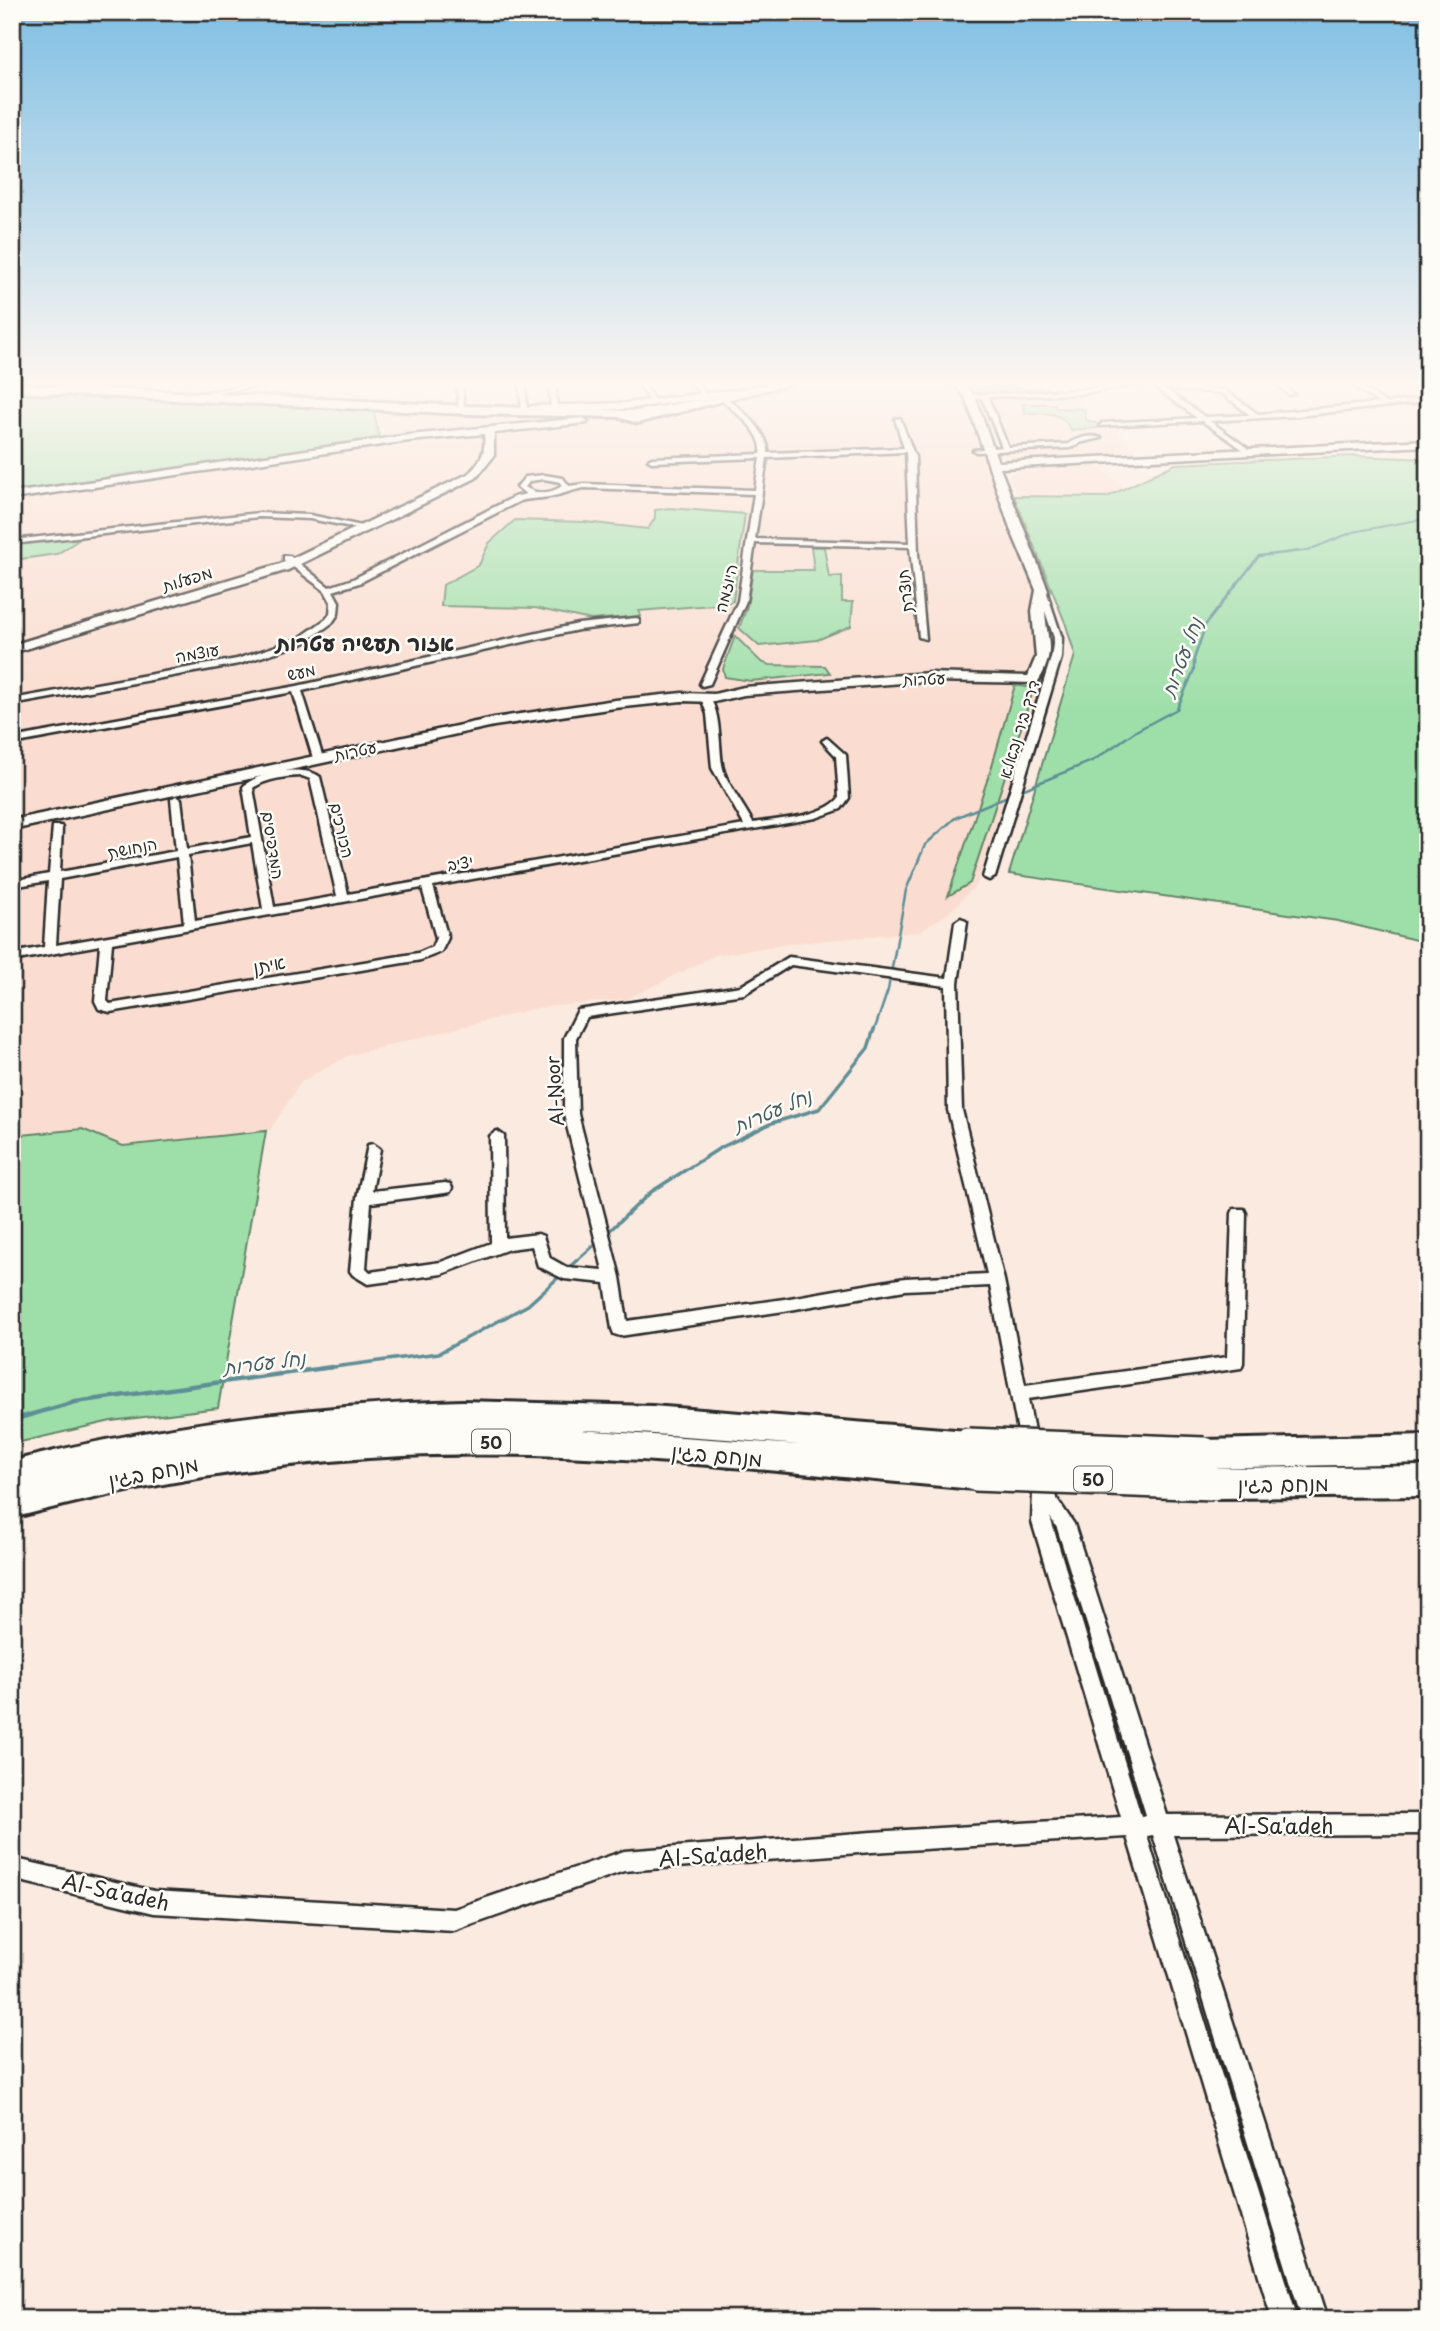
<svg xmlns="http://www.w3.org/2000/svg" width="1440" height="2331" font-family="'Playpen Sans','Playpen Sans Hebrew',sans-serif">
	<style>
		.built { fill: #faddd0 }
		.green { fill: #9edfa9; stroke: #64856a; stroke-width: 2 }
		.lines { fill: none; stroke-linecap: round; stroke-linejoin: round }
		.stream-far3 { stroke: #5f8e96; stroke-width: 2 }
		.stream-far2 { stroke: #5f8e96; stroke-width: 2.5 }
		.stream-far1 { stroke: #5f8e96; stroke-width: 3.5 }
		.stream { stroke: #5f8e96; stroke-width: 4.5 }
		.street-casing { stroke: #2b2b2b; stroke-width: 5 }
		.secondary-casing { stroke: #2b2b2b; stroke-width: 5 }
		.highway-casing { stroke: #2b2b2b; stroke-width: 6 }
		.street { fill: #fdfcf7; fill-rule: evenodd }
		.secondary { fill: #fdfcf7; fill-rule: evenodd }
		.highway { fill: #fdfcf7; fill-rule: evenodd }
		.highway-bridge-casing { stroke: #2b2b2b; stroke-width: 38; stroke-linecap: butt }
		.highway-bridge { stroke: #fdfcf7; stroke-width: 33 }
		.labels { text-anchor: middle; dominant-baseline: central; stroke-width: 5; stroke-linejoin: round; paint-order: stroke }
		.far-street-label { font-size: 16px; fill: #2b2b2b; stroke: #fdfcf7 }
		.shield { fill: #fdfcf7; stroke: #6a6a68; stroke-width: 2 }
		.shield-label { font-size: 16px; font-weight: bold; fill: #2b2b2b }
		.street-label { font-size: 18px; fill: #2b2b2b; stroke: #fdfcf7 }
		.water-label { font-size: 19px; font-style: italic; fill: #455d60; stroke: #fdfcf7 }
		.far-district-label { font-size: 21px; font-weight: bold; fill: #2b2b2b; stroke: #fdfcf7 }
		.near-street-label { font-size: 21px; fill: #2b2b2b; stroke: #fdfcf7 }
	</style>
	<rect width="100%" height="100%" fill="#fbeae0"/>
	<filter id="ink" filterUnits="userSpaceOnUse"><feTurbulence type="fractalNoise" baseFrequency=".0143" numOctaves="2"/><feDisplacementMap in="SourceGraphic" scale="14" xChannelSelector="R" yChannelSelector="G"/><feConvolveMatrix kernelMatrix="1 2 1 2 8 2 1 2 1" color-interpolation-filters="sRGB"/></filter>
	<g filter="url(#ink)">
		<path class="built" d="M 797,382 L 953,382 L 964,397 L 1054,641 L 977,884 L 949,913 L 918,932 L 796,943 L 716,955 L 627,999 L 537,1008 L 350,1055 L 302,1081 L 270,1130 L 122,1145 L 82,1128 L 12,1135 L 12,498 L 383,442 L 376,407 L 648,417 Z
			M 1081,395 L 1091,421 L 1108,422 L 1140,454 L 1017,461 L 1004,458 L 974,397 Z
			M 1096,464 L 1129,491 L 1098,500 L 1017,496 L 1010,476 L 1016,471 Z"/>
		<path class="green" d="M 965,382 L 1013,382 L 1015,388 L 1048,388 L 1053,392 L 973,394 Z
			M 12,391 L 373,407 L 380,441 L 12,493 Z
			M 1022,404 L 1054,404 L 1056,408 L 1084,409 L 1086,420 L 1098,424 L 1098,428 L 1071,430 C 1061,410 1045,413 1025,413 Z
			M 1355,456 L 1428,459 L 1428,943 L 1338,921 L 1009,874 L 1075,655 L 1066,625 L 1014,496 L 1107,497 L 1175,464 Z
			M 669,508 L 745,514 L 733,601 L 724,604 L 639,611 L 641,616 L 591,620 L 535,608 L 441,606 L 443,585 L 479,565 L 489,543 L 515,520 L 585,522 L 648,529 L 655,518 L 655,510 Z
			M 83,537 L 57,554 L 14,560 L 21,544 Z
			M 811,547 L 824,547 L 829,577 L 842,576 L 842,602 L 853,602 L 851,626 L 817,640 L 759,646 L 739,628 L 747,607 L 753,570 L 814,570 Z
			M 735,636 L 761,662 L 770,665 L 825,666 L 830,673 L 751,681 L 725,677 L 723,669 Z
			M 1015,685 L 1034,688 L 970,883 L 948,896 L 992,766 Z
			M 82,1129 L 123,1146 L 266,1131 L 218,1408 L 111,1421 L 12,1444 L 12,1136 Z"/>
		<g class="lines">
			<path class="stream-far3" d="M 1306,551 L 1353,532 L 1428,518"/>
			<path class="stream-far2" d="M 1017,792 L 1094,760 L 1136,731 L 1177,709 L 1194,670 L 1194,659 L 1206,624 L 1259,556 L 1310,550
				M 874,1031 L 888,990 L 906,890 L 925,845 L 955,818 L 1010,795"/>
			<path class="stream-far1" d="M 606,1234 L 651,1192 L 720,1148 L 772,1123 L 819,1109 L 868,1048 L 874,1029
				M 567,1269 L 598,1242
				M 319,1369 L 439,1353 L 528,1305 L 561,1275"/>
			<path class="stream" d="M 12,1420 L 75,1402 L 332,1367"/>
			<defs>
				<path id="street" d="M 12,382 L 27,384 L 37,382 L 28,389 Z
					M 262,382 L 278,382 L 197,397 L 194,395 Z
					M 456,382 L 462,382 L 464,408 L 459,407 Z
					M 519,382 L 525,382 L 527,410 L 522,409 Z
					M 549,382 L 555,382 L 557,409 L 554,411 L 551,409 Z
					M 638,382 L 644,382 L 656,405 L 652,405 Z
					M 690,382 L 697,382 L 709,399 L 705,399 Z
					M 1132,382 L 1156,382 L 1160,385 L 1225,390 L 1258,414 L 1379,403 L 1348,382 L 1356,382 L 1386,403 L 1428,398 L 1428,402 L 1297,416 L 1210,421 L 1250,450 L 1248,453 L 1202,421 L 1100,426 L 1102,423 L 1197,418 L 1149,383 L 1079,394 L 988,397 L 1008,447 L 1069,444 C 1076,438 1092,434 1101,438 L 1079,443 L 1078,445 L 1070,448 L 976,452 L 973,450 L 1002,447 L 982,398 L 970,398 L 968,395 L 1079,390 ZM 1165,389 L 1221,393 L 1250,415 L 1205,417 Z
					M 1275,382 L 1282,382 L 1294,394 L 1289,395 Z
					M 723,396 C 739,406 770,433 768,453 L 904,448 L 895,419 L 900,418 L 915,457 L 918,554 L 926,639 L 919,637 L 910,547 L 755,543 L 746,601 L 710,684 L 702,686 L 700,684 L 738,601 L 754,494 L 584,488 C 572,490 561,495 549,497 C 539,499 530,498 520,501 L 359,583 L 333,591 L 339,602 L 338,614 L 332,623 L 304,643 L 239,664 L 12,705 L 12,699 L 237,659 L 298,639 L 326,619 L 330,614 L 331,602 L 325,591 L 284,560 L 284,556 L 290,556 L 329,587 L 353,579 L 514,497 L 526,494 L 517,487 L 525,477 L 544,475 L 563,478 L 569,486 L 584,484 L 755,490 L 760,458 L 652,462 L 648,460 L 652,458 L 761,454 C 764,431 735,413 721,399 ZM 906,452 L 910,543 L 755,539 L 767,458 ZM 544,479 L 560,482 L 562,486 C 550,494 537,495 525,487 L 530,481 Z
					M 259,513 L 310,515 L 371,528 L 367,530 L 310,519 L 259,517 L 12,544 L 12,540 Z
					M 1042,587 L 1046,590 L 1062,638 L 1061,658 L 995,877 L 989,880 L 983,877 L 1051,658 L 1054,638 L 1038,590 Z
					M 636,618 L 639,619 L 639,623 L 578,630 L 302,691 L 323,758 L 318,761 L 313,758 L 293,692 L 12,744 L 12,738 L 297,686 L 578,624 Z
					M 706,695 C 721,704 719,747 722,764 C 724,780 745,807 753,823 C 777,819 824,817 839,798 L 836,756 L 822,741 L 827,738 L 846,755 L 849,798 L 841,809 L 816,818 L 433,886 L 448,938 L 441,952 L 421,960 L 110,1012 L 99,1009 L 95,1001 L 100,945 L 12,961 L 12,953 L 44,947 L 48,881 L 12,887 L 12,881 L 49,874 L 53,826 L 61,826 L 62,828 L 60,872 L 176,851 L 171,799 L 176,796 L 181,799 L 187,849 L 251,837 L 243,787 C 255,772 305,764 320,777 L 348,894 L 744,825 L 712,768 L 707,714 L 701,698 ZM 302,776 L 310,779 L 337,896 L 274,907 L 253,788 C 266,779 287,776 302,776 ZM 252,843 L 263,909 L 195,921 L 188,855 ZM 177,857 L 184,923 L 56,945 L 60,879 ZM 422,888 L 436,938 L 432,947 L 418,953 L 110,1004 L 107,1001 L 112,943 Z
					M 961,918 L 967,922 L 958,983 L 962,1110 L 1004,1280 L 1025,1385 L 1227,1357 L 1232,1213 L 1234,1209 L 1244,1209 L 1246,1213 L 1243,1363 L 1241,1368 L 1028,1399 L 1037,1447 L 1035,1452 L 1029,1455 L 1023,1452 L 1021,1447 L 990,1286 L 905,1290 L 784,1311 L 620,1336 L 614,1334 L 612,1329 L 605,1283 L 564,1279 L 538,1266 L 532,1246 L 509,1249 L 442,1274 L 368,1284 L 353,1275 L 350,1271 L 357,1198 L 368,1145 L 373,1144 L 380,1149 L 372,1191 L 445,1183 L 450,1184 L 452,1188 L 450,1192 L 445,1193 L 371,1203 L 366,1268 L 370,1272 L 441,1262 L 491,1243 L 490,1136 L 497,1131 L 504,1136 L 505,1238 L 538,1234 L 543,1236 L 550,1258 L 566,1267 L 603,1270 L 564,1114 L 564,1038 L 578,1010 L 741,986 L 789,957 L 947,978 L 955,922 ZM 791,965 L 946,986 L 948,1110 L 987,1274 L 905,1278 L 784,1299 L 627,1321 L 620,1277 L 578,1114 L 576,1038 L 587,1017 L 744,994 Z
					M 1037,1468 L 1043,1470 L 1049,1487 L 1074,1524 L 1167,1815 L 1428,1814 L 1428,1834 L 1173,1835 L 1328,2319 L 1302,2319 L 1153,1835 L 1147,1836 L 1298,2319 L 1272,2319 L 1127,1837 L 872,1852 L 624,1871 L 454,1931 L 154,1913 L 12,1879 L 12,1858 L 154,1891 L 454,1909 L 624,1851 L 872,1832 L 1121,1817 L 1032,1522 L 1033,1491 L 1028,1476 L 1031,1470 ZM 1050,1517 L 1057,1528 L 1146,1815 L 1141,1816 Z"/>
				<path id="secondary" d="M 953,382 L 963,382 L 976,399 L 998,462 L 1428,440 L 1428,446 L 1000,468 L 1048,590 C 1037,627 1063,645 1037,683 L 929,681 L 744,695 L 714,702 L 682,701 L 615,708 L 494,726 L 12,830 L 12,820 L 494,718 L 615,700 L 682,693 L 714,694 L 744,687 L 929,673 L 1028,676 L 1036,657 L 1032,611 L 1036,590 L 1010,528 L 966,399 Z
					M 730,390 L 733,391 L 733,395 L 626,409 L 532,412 L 527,409 L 532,406 L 626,403 Z
					M 583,418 L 588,421 L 587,423 L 494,433 L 494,456 L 476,478 L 288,570 L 12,653 L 12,645 L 280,564 L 468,474 C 481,462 486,452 484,434 L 409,441 L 12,499 L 12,493 L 409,435 Z"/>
				<path id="highway" d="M 774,382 L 797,382 L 637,423 L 618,417 L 467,414 L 12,392 L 12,384 L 467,406 L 635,411 L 687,402 Z
					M 462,1401 L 652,1406 L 968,1431 L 979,1435 L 984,1445 L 979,1455 L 969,1459 L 985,1464 L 990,1474 L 985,1484 L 974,1489 C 785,1473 594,1448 404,1456 C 271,1462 141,1484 12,1518 L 12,1461 C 161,1424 309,1405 462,1401 ZM 581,1430 L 588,1430 C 659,1434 729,1439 799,1445 Z
					M 1428,1435 L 1428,1463 L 1204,1468 L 1193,1464 L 1188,1454 L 1193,1444 L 1204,1440 Z
					M 1428,1466 L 1428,1496 L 1213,1498 L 1202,1493 L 1197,1483 L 1202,1473 L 1213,1468 Z"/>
			</defs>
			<use href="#street" class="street-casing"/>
			<use href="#secondary" class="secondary-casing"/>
			<use href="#highway" class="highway-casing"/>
			<use href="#street" class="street"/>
			<use href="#secondary" class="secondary"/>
			<use href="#highway" class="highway"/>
			<defs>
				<path id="highway-bridge" d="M 968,1445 L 1204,1454
					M 974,1474 L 1213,1483"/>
			</defs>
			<use href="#highway-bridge" class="highway-bridge-casing"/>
			<use href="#highway-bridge" class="highway-bridge"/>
		</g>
	</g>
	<linearGradient id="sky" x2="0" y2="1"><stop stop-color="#7fbfe4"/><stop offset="0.54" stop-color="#fdf6f1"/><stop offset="1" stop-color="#fdf6f1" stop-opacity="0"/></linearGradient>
	<rect width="1440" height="709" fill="url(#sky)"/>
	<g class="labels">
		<g class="far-street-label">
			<text transform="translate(187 578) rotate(-17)">מפעלות</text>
			<text transform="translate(725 588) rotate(-76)">היוזמה</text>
			<text transform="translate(904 591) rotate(-97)">תוצרת</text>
			<text transform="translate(197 652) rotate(-10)">עוצמה</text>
			<text transform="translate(301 671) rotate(-12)">מעש</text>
			<text transform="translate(924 678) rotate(-3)">עטרות</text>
			<text transform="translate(1018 729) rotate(-73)">דרך ביר נבאלא</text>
			<text transform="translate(355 750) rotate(-12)">עטרות</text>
			<text transform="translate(343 830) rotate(77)">הכורכים</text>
			<text transform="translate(274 845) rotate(81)">המדפיסים</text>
			<text transform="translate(132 847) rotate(-11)">הנחושת</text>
			<text transform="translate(460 862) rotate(-10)">יציב</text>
		</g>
		<g class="shield">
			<rect x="472" y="1429.5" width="38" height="25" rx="5"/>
			<rect x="1074" y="1466.5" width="38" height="25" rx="5"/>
		</g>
		<g class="shield-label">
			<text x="491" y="1442">50</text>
			<text x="1093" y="1479">50</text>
		</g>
		<g class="street-label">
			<text transform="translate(269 964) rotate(-10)">איתן</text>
			<text transform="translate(554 1091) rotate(-94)">Al-Noor</text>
		</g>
		<g class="water-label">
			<text transform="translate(1181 657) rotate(-69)">נחל עטרות</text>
			<text transform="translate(772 1110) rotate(-23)">נחל עטרות</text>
			<text transform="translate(264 1362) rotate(-7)">נחל עטרות</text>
		</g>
		<g class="far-district-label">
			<text x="365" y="642">אזור תעשיה עטרות</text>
		</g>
		<g class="near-street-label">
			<text transform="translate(717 1454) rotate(5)">מנחם בגין</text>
			<text transform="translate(153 1471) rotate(-11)">מנחם בגין</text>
			<text transform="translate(1283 1483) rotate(-1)">מנחם בגין</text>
			<text x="1279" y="1825">Al-Sa'adeh</text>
			<text transform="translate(713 1854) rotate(-4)">Al-Sa'adeh</text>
			<text transform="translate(116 1891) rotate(12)">Al-Sa'adeh</text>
		</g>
	</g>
	<rect width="1440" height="2331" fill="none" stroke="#fdfcf7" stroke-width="42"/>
	<rect x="21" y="21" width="1398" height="2289" fill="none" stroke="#2b2b2b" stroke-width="2.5" filter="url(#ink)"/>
</svg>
